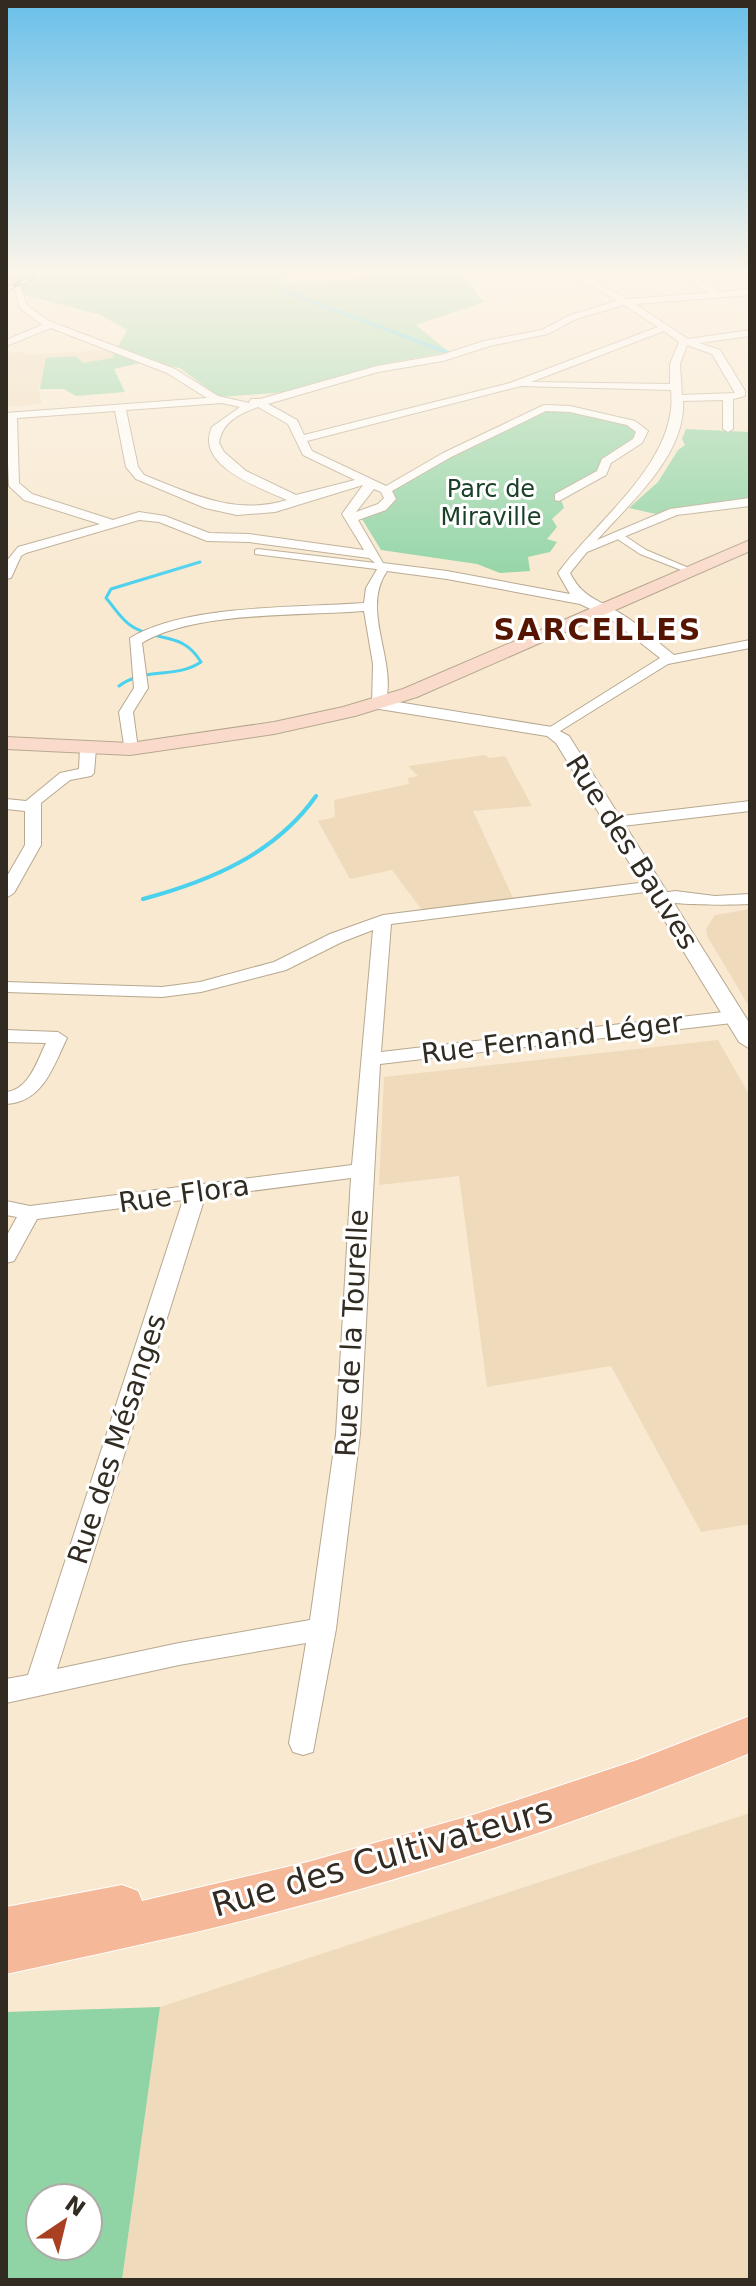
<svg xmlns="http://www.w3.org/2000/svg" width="756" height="2286" font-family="'DejaVu Sans',sans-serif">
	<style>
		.built { fill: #efdbbc }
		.green { fill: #90d4a5; fill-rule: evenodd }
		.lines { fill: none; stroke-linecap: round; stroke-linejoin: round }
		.stream-far1 { stroke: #4ad1ee; stroke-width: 3 }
		.stream { stroke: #4ad1ee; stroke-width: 4 }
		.minor-tunnel { stroke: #d0c3ad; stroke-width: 10; stroke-dasharray: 10 5; stroke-linecap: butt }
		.pedestrian-casing { stroke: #b7a890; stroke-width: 2 }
		.minor-casing { stroke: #b7a890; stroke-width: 2 }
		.tertiary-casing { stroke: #b7a890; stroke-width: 2 }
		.secondary-casing { stroke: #b7a890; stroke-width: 2 }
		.primary-casing { stroke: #fff; stroke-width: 2 }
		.pedestrian { fill: #fff; fill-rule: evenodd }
		.minor { fill: #fff; fill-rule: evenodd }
		.tertiary { fill: #fff; fill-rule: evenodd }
		.secondary { fill: #fadbcb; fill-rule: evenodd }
		.primary { fill: #f5b898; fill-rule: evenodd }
		.rail-casing { stroke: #5a5246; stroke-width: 5 }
		.rail { stroke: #fff; stroke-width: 3; stroke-dasharray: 8; stroke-linecap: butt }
		.labels { text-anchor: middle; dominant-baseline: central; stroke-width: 6; stroke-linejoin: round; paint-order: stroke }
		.far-park-label { font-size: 24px; fill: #1a4028; stroke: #fff }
		.street-label { font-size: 28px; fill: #312b22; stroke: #fff }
		.far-district-label { font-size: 30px; font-weight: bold; letter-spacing: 2px; fill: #561501; stroke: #fff }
		.near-street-label { font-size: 34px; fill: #312b22; stroke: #fff }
	</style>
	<rect width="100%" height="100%" fill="#f8e9d0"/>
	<path class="built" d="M 105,350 L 146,363 L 61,376 L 70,384 L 38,387 L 42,404 L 6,407 L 6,353 L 24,352 L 26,355 Z
		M 485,755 L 489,758 L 505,756 L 532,806 L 473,811 L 514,900 L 422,910 L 392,870 L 350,879 L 318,821 L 335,817 L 334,800 L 409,784 L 408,778 L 418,776 L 408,766 Z
		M 750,909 L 750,1008 L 707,936 L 706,929 L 715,915 Z
		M 718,1040 L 750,1096 L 750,1524 L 701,1532 L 611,1366 L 487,1387 L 459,1176 L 379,1185 L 384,1077 Z
		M 750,1813 L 750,2280 L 122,2280 L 160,2007 Z"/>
	<path class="green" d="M 24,270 L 285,270 L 277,275 L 288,283 L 459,272 L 484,302 L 416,325 L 449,352 L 384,364 L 288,392 L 219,397 L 180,368 L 144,362 L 114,369 L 125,392 L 76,396 L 64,389 L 40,389 L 46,358 L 76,356 L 83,363 L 112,358 L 127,330 L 101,315 L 6,290 L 6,279 Z
		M 544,408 C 575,409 616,413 642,431 L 638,441 L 606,461 L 602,473 L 560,497 L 564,508 L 552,519 L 557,527 L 547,539 L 557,542 L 550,552 L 528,557 L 530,571 L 500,573 L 477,564 L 381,550 L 359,514 L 382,507 L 387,493 L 439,461 Z
		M 686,429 L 750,432 L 750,500 L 675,509 L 656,514 L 629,508 L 658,482 L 678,450 L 685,445 L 682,439 Z
		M 160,2007 L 122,2280 L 6,2280 L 6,2012 ZM 88,2198 L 88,2246 L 40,2246 L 40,2198 Z"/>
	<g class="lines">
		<path class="stream-far1" d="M 293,270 L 276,281 L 279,289 L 449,353
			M 119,686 C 144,667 176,679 201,662 C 182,631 160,643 133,627 C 121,620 115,608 106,598 L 111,589 L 200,562"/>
		<path class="stream" d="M 143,899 C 210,881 275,854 316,796"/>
		<path class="minor-tunnel" d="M 6,281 L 17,288"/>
		<defs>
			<path id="pedestrian" d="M 616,534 L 622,534 L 646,550 L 696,571 L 689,573 L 640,554 L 616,538 Z
				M 258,549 L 384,564 L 388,567 L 384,570 L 255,554 L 255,550 Z"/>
			<path id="minor" d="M 13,270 L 25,270 L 6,278 L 6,272 Z
				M 565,270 L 575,270 L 627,299 L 708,293 L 677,270 L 687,270 L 719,292 L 750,289 L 750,295 L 635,304 L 688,339 L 750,330 L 750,336 L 699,343 L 720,350 L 745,391 L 745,396 L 733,399 L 733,429 L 728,432 L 723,429 L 723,400 L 683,401 C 686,455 630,503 597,540 L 670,509 L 750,498 L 750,506 L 677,515 L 587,552 L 570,573 C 582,597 597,599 618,612 C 638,623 656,641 674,655 L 750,640 L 750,648 L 668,664 L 552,736 L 545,732 L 547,729 L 660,658 L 609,618 L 580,604 L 447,579 L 387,571 C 359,612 400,663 384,707 L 379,708 L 372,704 L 373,664 L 364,611 C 302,616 194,611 142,643 L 148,688 L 133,712 L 138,749 L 130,754 L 125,752 L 119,712 L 134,688 L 130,638 C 188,604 296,608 364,603 L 366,588 L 379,566 L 369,558 L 249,542 L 207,541 L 159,522 L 139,520 L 26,553 L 21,556 L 11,578 L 6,579 L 6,562 L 18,547 L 100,524 L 24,500 L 9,486 L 6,413 L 207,398 L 167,373 L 51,328 L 6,346 L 6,340 L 42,325 L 20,308 L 14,286 L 20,286 L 27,305 L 49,321 L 175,369 L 218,396 L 249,403 L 251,399 L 260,399 L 377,366 L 441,355 L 484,341 L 542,330 L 570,315 L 617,301 ZM 624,305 L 658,327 L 510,383 L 304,435 L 297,420 L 268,404 L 378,372 L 443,361 L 490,346 L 548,334 L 576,319 ZM 664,331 L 679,342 L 670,364 L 670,384 L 531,382 ZM 687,345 L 712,354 L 735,393 L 682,395 L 680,364 ZM 521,386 L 671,390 C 679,461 596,520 558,573 L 570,594 L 447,571 L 383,563 L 358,520 L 386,510 L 396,499 L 392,491 L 451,457 L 546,411 L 570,412 L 627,425 L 636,432 L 633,439 L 602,459 L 597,471 L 555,494 L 555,500 L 559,501 L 606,475 L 611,463 L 642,443 L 648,431 L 635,421 L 570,406 L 544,405 L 443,453 L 386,486 L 312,451 L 307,441 ZM 222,403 L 240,407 L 212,427 C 194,466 261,488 287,500 C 235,516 192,494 144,475 L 138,467 L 126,410 ZM 258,407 L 288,424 L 303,455 L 355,480 L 296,495 L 246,471 L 224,452 L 219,443 C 222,422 239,414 258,407 ZM 115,411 L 126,467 L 136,479 L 205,508 L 237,515 L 275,512 L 363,485 L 342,514 L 364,550 L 249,534 L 209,533 L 165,516 L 139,512 L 113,520 L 32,494 L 19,483 L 17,418 ZM 374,489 L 381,492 L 384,498 L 378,504 L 356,512 Z
				M 88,743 L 96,748 L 94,773 L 91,776 L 70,780 L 41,803 L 41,845 L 14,893 L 6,898 L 6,878 L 25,845 L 25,811 L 6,809 L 6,799 L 26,801 L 60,773 L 79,769 L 80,748 Z
				M 750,801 L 750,811 L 614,827 L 606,822 L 614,817 Z
				M 655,881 L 663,886 L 661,890 L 391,924 L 381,1052 L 732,1011 L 741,1017 L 732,1023 L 380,1064 L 360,1434 L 336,1629 L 313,1752 L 303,1755 L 293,1752 L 289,1743 L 306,1643 L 179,1665 L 6,1703 L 6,1679 L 28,1675 L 183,1200 L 37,1219 L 14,1261 L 6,1263 L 6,1237 L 17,1217 L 6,1215 L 6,1201 L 30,1206 L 352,1165 L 373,930 L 342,942 L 286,970 L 201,992 L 162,997 L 6,992 L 6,982 L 162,987 L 200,982 L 274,962 L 330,934 L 383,915 ZM 351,1178 L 336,1434 L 310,1620 L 179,1643 L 57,1669 L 205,1197 Z
				M 675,891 L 715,896 L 750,894 L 750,904 C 733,905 663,906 654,898 L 656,894 Z
				M 6,1030 L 58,1032 L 67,1038 C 53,1067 43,1102 6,1104 L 6,1092 C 29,1090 37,1061 46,1043 L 6,1042 Z"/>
			<path id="tertiary" d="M 379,699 L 552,727 L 569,736 L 750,1024 L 750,1049 L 739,1042 L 556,743 L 547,736 L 373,708 L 370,704 L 373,700 Z"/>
			<path id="secondary" d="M 750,540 L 750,551 L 417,697 L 355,716 L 274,734 L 130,755 L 6,749 L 6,737 L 130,743 L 274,722 L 343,707 L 403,689 Z"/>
			<path id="primary" d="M 750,1716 L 750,1753 C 595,1817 435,1871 272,1913 C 184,1936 95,1954 6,1974 L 6,1907 L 122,1885 L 138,1891 L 142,1901 L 308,1862 L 476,1814 L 637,1760 Z"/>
		</defs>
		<use href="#pedestrian" class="pedestrian-casing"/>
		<use href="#minor" class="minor-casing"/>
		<use href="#tertiary" class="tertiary-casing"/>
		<use href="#secondary" class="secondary-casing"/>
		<use href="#primary" class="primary-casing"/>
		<use href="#pedestrian" class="pedestrian"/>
		<use href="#minor" class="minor"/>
		<use href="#tertiary" class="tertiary"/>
		<use href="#secondary" class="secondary"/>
		<use href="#primary" class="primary"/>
		<defs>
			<path id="rail" d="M 6,289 L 51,270"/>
		</defs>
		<use href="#rail" class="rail-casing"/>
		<use href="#rail" class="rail"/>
	</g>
	<linearGradient id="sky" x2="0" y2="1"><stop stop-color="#69c0ea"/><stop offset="0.46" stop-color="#fcf5ea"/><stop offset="1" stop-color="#fcf5ea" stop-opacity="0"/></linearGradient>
	<rect width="756" height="590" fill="url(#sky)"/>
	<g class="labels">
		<g class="far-park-label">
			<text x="491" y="489">Parc de<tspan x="491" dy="28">Miraville</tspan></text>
		</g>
		<g class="street-label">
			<text transform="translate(632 852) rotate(58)">Rue des Bauves</text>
			<text transform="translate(552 1038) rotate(-7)">Rue Fernand Léger</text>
			<text transform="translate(184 1194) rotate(-8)">Rue Flora</text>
			<text transform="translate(352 1333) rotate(-87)">Rue de la Tourelle</text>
			<text transform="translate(117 1439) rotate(-72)">Rue des Mésanges</text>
		</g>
		<g class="far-district-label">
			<text x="598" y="629">SARCELLES</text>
		</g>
		<g class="near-street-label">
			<text transform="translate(382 1857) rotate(-16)">Rue des Cultivateurs</text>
		</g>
	</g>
	<rect width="756" height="2286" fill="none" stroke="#312b22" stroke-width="16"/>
	<g transform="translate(64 2222) rotate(35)"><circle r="38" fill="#ffffff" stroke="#adaaa7" stroke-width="2"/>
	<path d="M0-6L14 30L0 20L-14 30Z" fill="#a84021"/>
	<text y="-12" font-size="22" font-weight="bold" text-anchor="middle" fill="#312b22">N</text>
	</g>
</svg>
